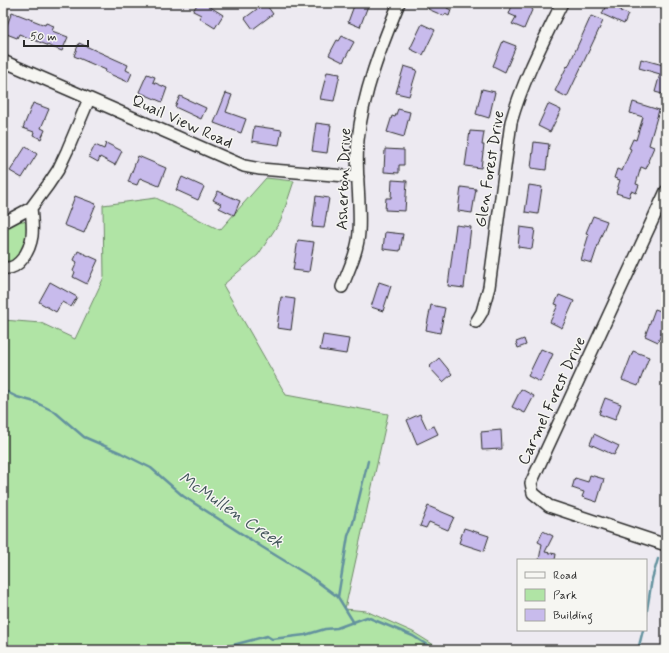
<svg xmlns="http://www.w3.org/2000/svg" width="669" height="653" font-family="Mynerve,sans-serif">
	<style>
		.green { fill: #b0e4a5; stroke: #6e8868 }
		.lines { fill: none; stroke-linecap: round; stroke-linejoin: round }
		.stream { stroke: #64929e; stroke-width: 2.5 }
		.building { fill: #c8bbec; stroke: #2b2b2b }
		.minor-casing { stroke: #2b2b2b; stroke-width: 14 }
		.minor { stroke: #f6f6f2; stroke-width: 11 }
		.labels { text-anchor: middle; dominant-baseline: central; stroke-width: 3; stroke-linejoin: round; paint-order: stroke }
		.street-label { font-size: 16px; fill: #2b2b2b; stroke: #f6f6f2 }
		.water-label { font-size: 17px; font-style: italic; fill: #43565b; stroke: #f6f6f2 }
	</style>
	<rect width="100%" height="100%" fill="#edeaf1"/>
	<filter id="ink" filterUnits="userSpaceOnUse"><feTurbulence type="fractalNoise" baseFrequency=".025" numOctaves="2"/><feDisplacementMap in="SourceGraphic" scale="8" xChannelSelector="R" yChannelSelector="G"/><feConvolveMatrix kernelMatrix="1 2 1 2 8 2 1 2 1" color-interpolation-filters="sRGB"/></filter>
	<g filter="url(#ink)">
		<path class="green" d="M 266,178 L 294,181 L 281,220 L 258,255 L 223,285 L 286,395 L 388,414 L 345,609 L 366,611 L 413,632 L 442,650 L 3,650 L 3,320 L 41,323 L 75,339 L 104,277 L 103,205 L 156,198 L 220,230 Z
			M 17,221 L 24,221 L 27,224 C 29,240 24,249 13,261 L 3,261 L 3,229 Z"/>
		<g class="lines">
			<path class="stream" d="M 3,390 L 17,397 L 35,402 L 55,412 L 84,437 L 121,453 L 151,468 L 183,496 L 262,547 L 311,577 L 338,597 L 354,623
				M 664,535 L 666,524
				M 338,597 L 348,536 L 353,523 L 368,461
				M 646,616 L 652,579 L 658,559
				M 214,650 L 267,636 L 272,639 L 305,635 L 325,629 L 337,628 L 367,617 L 413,636 L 435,650
				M 638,650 L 643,630"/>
		</g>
		<path class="building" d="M 198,3 L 204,3 L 223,15 L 215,28 L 199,18 L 201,15 L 193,11 Z
			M 265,3 L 273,14 L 253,29 L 245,18 Z
			M 355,3 L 369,3 L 360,27 L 348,22 Z
			M 431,3 L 449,3 L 447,8 L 451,10 L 449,16 L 445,14 L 444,16 L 428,9 Z
			M 513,3 L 519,6 L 520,3 L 535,3 L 524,29 L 512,24 L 516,17 L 509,14 Z
			M 607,3 L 624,3 L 620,11 L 628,14 L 624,24 L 602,14 Z
			M 12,12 L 45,25 L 46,23 L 54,26 L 52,31 L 68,37 L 62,51 L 19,34 L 17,38 L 4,33 Z
			M 591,16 L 603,21 L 567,97 L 555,91 L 567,66 L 568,67 Z
			M 422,24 L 435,30 L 423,55 L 410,49 Z
			M 342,36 L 354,42 L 343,62 L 329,55 L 337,40 L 339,41 Z
			M 503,41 L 516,46 L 505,72 L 493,66 Z
			M 79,43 L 128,65 L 126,70 L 132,73 L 128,82 L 105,72 L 106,70 L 74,56 Z
			M 641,59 L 663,65 L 664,60 L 666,61 L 666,95 L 655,92 L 660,74 L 639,68 Z
			M 404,66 L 417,70 L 409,96 L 396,93 Z
			M 327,72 L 340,74 L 334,101 L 320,99 Z
			M 147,74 L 155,77 L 153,82 L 167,88 L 162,102 L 139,92 Z
			M 482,89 L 495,92 L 489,118 L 476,114 Z
			M 226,93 L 232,95 L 226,112 L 246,119 L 241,133 L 214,123 Z
			M 180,96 L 206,108 L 201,119 L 175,107 Z
			M 633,102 L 659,110 L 649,145 L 654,147 L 648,161 L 649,162 L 646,169 L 641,167 L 636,184 L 639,185 L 636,193 L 631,191 L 629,197 L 616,193 L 620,180 L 614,178 L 617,169 L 622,171 L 631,149 L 629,148 L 633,139 L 636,140 L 643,117 L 630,113 Z
			M 33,103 L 49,109 L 41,128 L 45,130 L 41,139 L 33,135 L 34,132 L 23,128 Z
			M 548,104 L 561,110 L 550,132 L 538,126 Z
			M 398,109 L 410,112 L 404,137 L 387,132 L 392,116 L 395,117 Z
			M 316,123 L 331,125 L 327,153 L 312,151 Z
			M 254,126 L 282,130 L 279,145 L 252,141 Z
			M 470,131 L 484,132 L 482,145 L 484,145 L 481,168 L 465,166 Z
			M 534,142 L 549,144 L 546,170 L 531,168 Z
			M 106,143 L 122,151 L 115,165 L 100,157 L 98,162 L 89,157 L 95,145 L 104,149 Z
			M 26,146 L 37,154 L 22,178 L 10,171 Z
			M 385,149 L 404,150 L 404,165 L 399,165 L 399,173 L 384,172 Z
			M 138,156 L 166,168 L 159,186 L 140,178 L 137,185 L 128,182 Z
			M 182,177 L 204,187 L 198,200 L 176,190 Z
			M 392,180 L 407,181 L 405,211 L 385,210 L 386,198 L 391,198 Z
			M 529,185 L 542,187 L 538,214 L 525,212 Z
			M 461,187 L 476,189 L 472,213 L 458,211 Z
			M 218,191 L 240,201 L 234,215 L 219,208 L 221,204 L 213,200 Z
			M 75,196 L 96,204 L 84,233 L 64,225 Z
			M 316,196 L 329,198 L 324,228 L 312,227 Z
			M 593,216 L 607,221 L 600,239 L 592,263 L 581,260 L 589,234 L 586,233 Z
			M 456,225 L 471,227 L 464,288 L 448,286 Z
			M 520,227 L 535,229 L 532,249 L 518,247 Z
			M 385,232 L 403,234 L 400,251 L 383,249 Z
			M 298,240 L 314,242 L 309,272 L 293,270 Z
			M 78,251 L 98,260 L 87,284 L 73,277 L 75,272 L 73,271 L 77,262 L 74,260 Z
			M 50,282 L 77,297 L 71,307 L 62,302 L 56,312 L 39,302 Z
			M 379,282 L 391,286 L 383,311 L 371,307 Z
			M 559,295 L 574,301 L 562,328 L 550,322 L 558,305 L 555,304 Z
			M 281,297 L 295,299 L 291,330 L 277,328 Z
			M 431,305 L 445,308 L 440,333 L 426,330 Z
			M 655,309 L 666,313 L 666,321 L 658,342 L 645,336 Z
			M 323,335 L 349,339 L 346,354 L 320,350 Z
			M 524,339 L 526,345 L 518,348 L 516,342 Z
			M 541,349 L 553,354 L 540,382 L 528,376 Z
			M 633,351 L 649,357 L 638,386 L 622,380 Z
			M 439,358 L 452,374 L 443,382 L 429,367 Z
			M 521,389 L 534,396 L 525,413 L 512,407 Z
			M 605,398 L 621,404 L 615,420 L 599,414 Z
			M 420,414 L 427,429 L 434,426 L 438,434 L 417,444 L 407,420 Z
			M 501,430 L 502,449 L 482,450 L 481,432 Z
			M 594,434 L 619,446 L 614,455 L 590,444 Z
			M 590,475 L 604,479 L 597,502 L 582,497 L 584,492 L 572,488 L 575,478 L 588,482 Z
			M 428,506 L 454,517 L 448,530 L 429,522 L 426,528 L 420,526 Z
			M 464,528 L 489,536 L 484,551 L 459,543 Z
			M 543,531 L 553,536 L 545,552 L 556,554 L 555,560 L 539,560 L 542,544 L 538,542 Z"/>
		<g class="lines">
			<defs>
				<path id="minor" d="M 3,61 L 244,166 L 260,169 L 358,177
					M 666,191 L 531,483 L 533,493 L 549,506 L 666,545
					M 3,223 L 31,208 L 48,185 L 58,170 L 67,151 L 89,99
					M 3,268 C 19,271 30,250 32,236 C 33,227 32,217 31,208
					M 342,287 C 349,269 358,251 359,232 C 361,202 355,171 358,140 C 363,92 381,47 399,3
					M 476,322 L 482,312 L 489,287 L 511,122 C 523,80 543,42 562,3"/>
			</defs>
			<use href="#minor" class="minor-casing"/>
			<use href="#minor" class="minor"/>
		</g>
	</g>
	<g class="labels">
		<g class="street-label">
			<text transform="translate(182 122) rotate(24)">Quail View Road</text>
			<text transform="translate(490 169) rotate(-81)">Glen Forest Drive</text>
			<text transform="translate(344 179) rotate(-88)">Asherton Drive</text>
			<text transform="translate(552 401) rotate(-65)">Carmel Forest Drive</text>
		</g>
		<g class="water-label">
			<text transform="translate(231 510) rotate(34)">McMullen Creek</text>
		</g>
	</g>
	<rect width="669" height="653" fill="none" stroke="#f6f6f2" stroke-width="16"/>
	<rect x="8" y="8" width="653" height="637" fill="none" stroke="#2b2b2b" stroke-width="1.5" filter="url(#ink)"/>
	<rect x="517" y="559" width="130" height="72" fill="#f6f6f2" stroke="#a5a5a2"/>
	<rect x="525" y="572" width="20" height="6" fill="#f6f6f2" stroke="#a5a5a2"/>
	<text x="553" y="579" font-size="12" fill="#2b2b2b">Road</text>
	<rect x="525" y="589" width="20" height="12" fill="#b0e4a5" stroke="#a5a5a2"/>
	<text x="553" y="599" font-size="12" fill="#2b2b2b">Park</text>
	<rect x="525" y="609" width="20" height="12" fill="#c8bbec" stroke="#a5a5a2"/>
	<text x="553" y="619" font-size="12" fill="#2b2b2b">Building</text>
	<path d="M24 40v6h64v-6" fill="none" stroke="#2b2b2b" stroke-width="2"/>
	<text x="30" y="40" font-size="12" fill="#2b2b2b" stroke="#f6f6f2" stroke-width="3" paint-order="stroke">50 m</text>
</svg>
